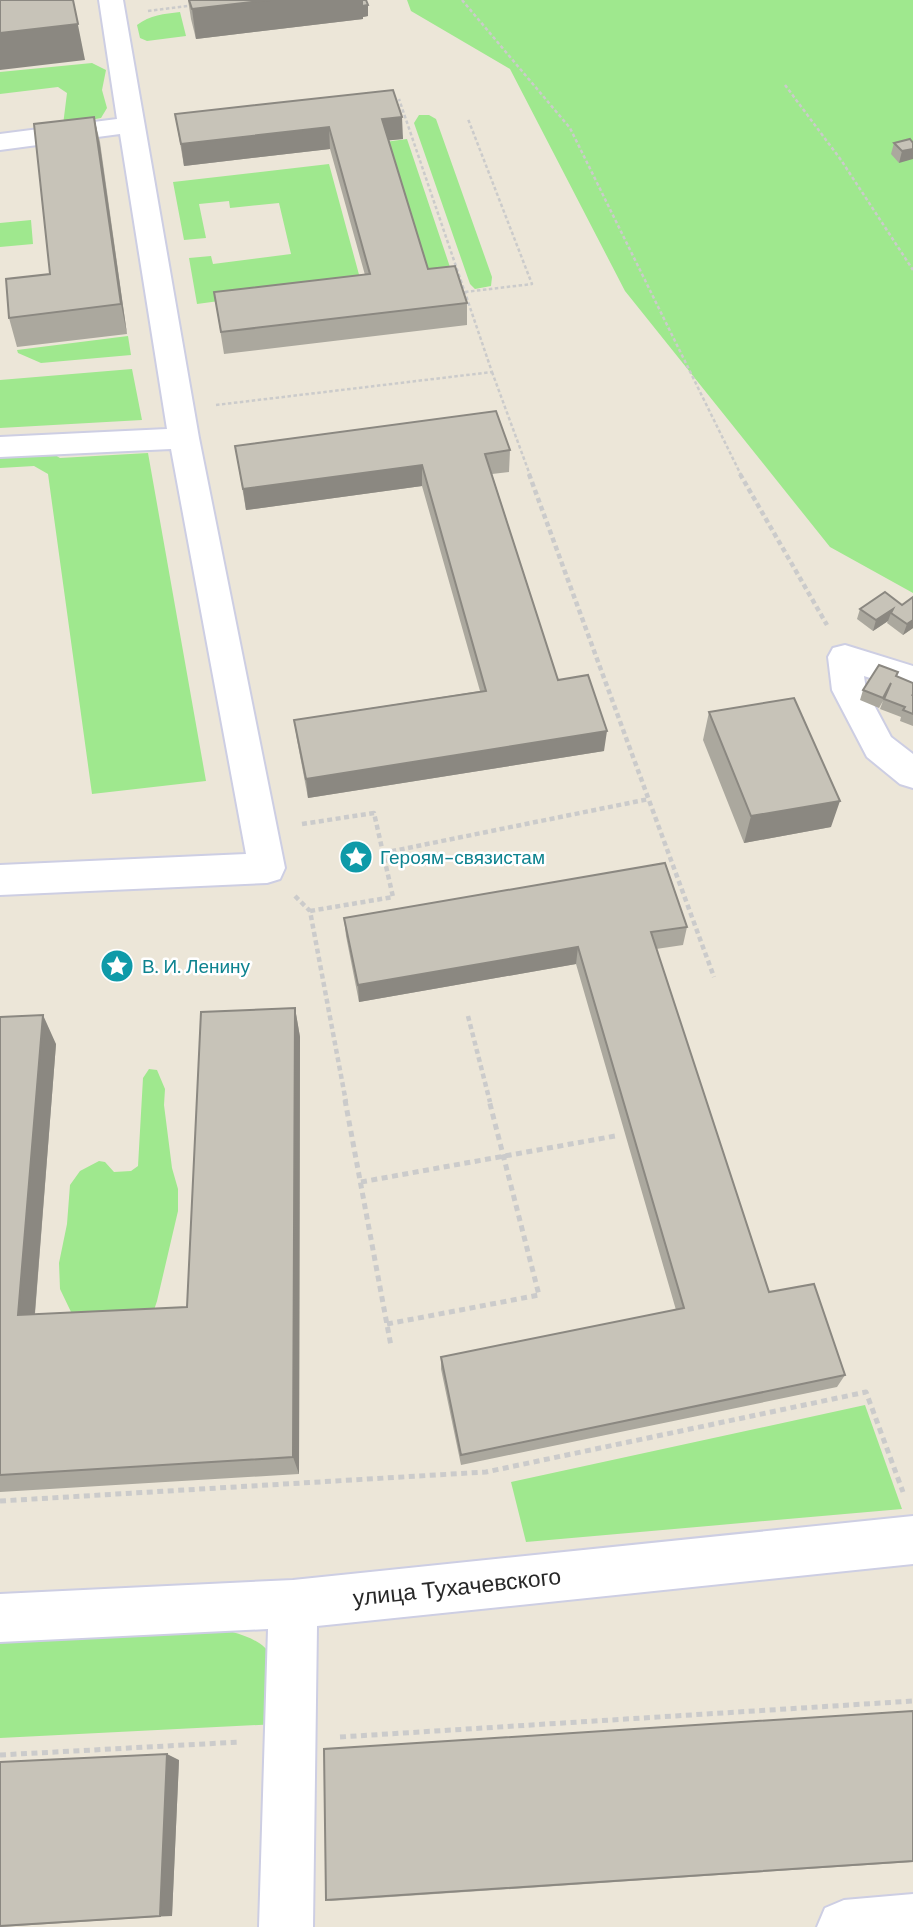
<svg xmlns="http://www.w3.org/2000/svg" width="913" height="1927" font-family="'DM Sans',sans-serif">
	<style>
		.green { fill: #9fe88e }
		.lines { fill: none; stroke-linecap: round; stroke-linejoin: round }
		.minor-casing { stroke: #cdcee3; stroke-width: 4 }
		.path-far2 { stroke: #cbcbcb; stroke-width: 2.5; stroke-dasharray: 3.5 2.5; stroke-linecap: butt }
		.path-far1 { stroke: #cbcbcb; stroke-width: 4.5; stroke-dasharray: 5 3.5; stroke-linecap: butt }
		.path { stroke: #cbcbcb; stroke-width: 5; stroke-dasharray: 6 4.5; stroke-linecap: butt }
		.minor { fill: #fff; fill-rule: evenodd }
		.wall { fill: #aba89e }
		.shaded-wall { fill: #8b8881 }
		.building { fill: #c7c3b8; stroke: #8b8881; stroke-width: 2 }
		.labels { text-anchor: middle; dominant-baseline: central; stroke-width: 5; stroke-linejoin: round; paint-order: stroke }
		.culture-label { font-size: 19px; fill: #0d838f; stroke: #fff; text-anchor: start }
		.near-street-label { font-size: 23px; fill: #282828; stroke: #fff }
	</style>
	<rect width="100%" height="100%" fill="#ece6d8"/>
	<path class="green" d="M 407,0 L 913,0 L 913,593 L 830,547 L 625,291 L 510,69 L 411,11 Z
		M 180,12 L 186,36 L 147,41 L 140,38 L 137,25 C 150,15 164,14 180,12 Z
		M 92,63 L 106,70 L 102,90 L 107,108 L 101,118 L 63,125 L 67,93 L 58,87 L 0,94 L 0,72 Z
		M 419,115 L 429,115 L 436,119 L 492,277 L 491,286 L 475,289 L 470,284 L 414,123 Z
		M 407,139 L 456,285 L 431,288 L 385,142 Z
		M 329,164 L 361,282 L 197,304 L 189,258 L 211,256 L 213,264 L 291,254 L 279,203 L 230,208 L 229,201 L 199,204 L 206,238 L 184,240 L 173,182 Z
		M 31,220 L 33,244 L 0,247 L 0,223 Z
		M 128,336 L 131,355 L 41,363 L 18,353 L 17,350 Z
		M 132,369 L 142,420 L 0,428 L 0,380 Z
		M 50,452 L 60,458 L 148,453 L 206,781 L 92,794 L 48,474 L 34,466 L 0,468 L 0,455 Z
		M 149,1069 L 157,1070 L 165,1089 L 164,1105 L 172,1168 L 178,1189 L 178,1211 L 157,1301 L 154,1310 L 72,1314 L 60,1289 L 59,1263 L 67,1224 L 70,1185 L 80,1171 L 99,1161 L 105,1162 L 114,1172 L 131,1171 L 138,1166 L 143,1078 Z
		M 865,1405 L 902,1509 L 526,1542 L 511,1482 Z
		M 210,1627 C 229,1631 264,1637 272,1658 C 277,1672 276,1708 278,1724 L 0,1738 L 0,1637 Z"/>
	<g class="lines">
		<defs>
			<path id="minor" d="M 99,0 L 123,0 L 199,438 L 285,868 L 280,879 L 267,883 L 0,895 L 0,865 L 246,854 L 171,449 L 0,457 L 0,437 L 167,429 L 120,134 L 0,150 L 0,134 L 117,119 Z
				M 845,645 L 913,666 L 913,692 L 864,676 L 866,690 L 891,737 L 913,754 L 913,788 L 900,784 L 867,757 L 832,690 L 828,657 L 833,648 Z
				M 913,1516 L 913,1564 L 317,1626 L 313,1927 L 259,1927 L 268,1629 L 0,1642 L 0,1594 L 293,1580 Z
				M 913,1894 L 913,1927 L 817,1927 L 825,1908 L 844,1900 Z"/>
		</defs>
		<use href="#minor" class="minor-casing"/>
		<path class="path-far2" d="M 462,0 L 570,128 L 741,475
			M 148,11 L 195,5
			M 785,85 L 841,160 L 913,270
			M 465,292 L 532,284 L 468,119
			M 492,372 L 530,475
			M 216,405 L 492,372 L 399,99"/>
		<path class="path-far1" d="M 529,474 L 714,977
			M 740,474 L 827,625
			M 302,824 L 374,813 L 393,897 L 310,911
			M 383,853 L 649,799
			M 295,896 L 310,911 L 346,1102
			M 468,1016 L 490,1102"/>
		<path class="path" d="M 345,1100 L 391,1346
			M 361,1182 L 615,1136
			M 387,1324 L 539,1295 L 489,1100
			M 0,1501 L 486,1472 L 866,1392 L 903,1492
			M 340,1737 L 913,1701
			M 0,1755 L 240,1742"/>
		<use href="#minor" class="minor"/>
	</g>
	<path class="wall" d="M 188,0 L 366,0 L 368,5 L 368,16 L 363,17 L 363,19 L 196,39 L 191,19 Z
		M 393,90 L 403,139 L 388,140 L 428,269 L 467,303 L 467,325 L 224,354 L 214,292 L 365,275 L 330,149 L 184,166 L 175,114 Z
		M 94,117 L 100,142 L 127,334 L 17,347 L 9,318 L 50,274 Z
		M 910,139 L 899,163 L 891,154 L 894,143 Z
		M 235,446 L 510,450 L 509,472 L 492,474 L 558,680 L 604,751 L 308,798 L 297,740 L 294,720 L 480,691 L 422,486 L 246,510 Z
		M 885,592 L 913,628 L 903,635 L 887,623 L 888,621 L 873,631 L 857,619 L 860,609 Z
		M 896,676 L 913,683 L 913,726 L 900,721 L 901,717 L 880,709 L 883,701 L 879,708 L 860,700 L 863,690 Z
		M 709,712 L 831,827 L 744,843 L 703,740 Z
		M 344,918 L 687,927 L 683,945 L 656,949 L 769,1292 L 845,1375 L 837,1387 L 461,1465 L 441,1369 L 441,1357 L 676,1310 L 576,964 L 359,1002 L 346,936 Z
		M 295,1008 L 300,1037 L 299,1474 L 0,1492 L 0,1017 L 56,1044 L 35,1314 L 187,1307 Z
		M 913,1711 L 913,1862 L 331,1901 L 326,1900 Z
		M 179,1760 L 172,1916 L 0,1927 L 0,1762 Z"/>
	<path class="shaded-wall" d="M 73,0 L 85,60 L 0,70 L 0,33 Z
		M 270,0 L 362,0 L 368,5 L 368,16 L 363,17 L 363,19 L 196,39 L 192,9 Z
		M 94,117 L 100,146 L 127,334 L 121,304 Z
		M 402,117 L 403,139 L 383,141 L 382,119 Z
		M 329,127 L 330,149 L 184,166 L 181,144 Z
		M 913,149 L 913,159 L 899,163 L 902,151 Z
		M 422,465 L 422,486 L 246,510 L 243,489 Z
		M 893,609 L 891,613 L 888,621 L 873,631 L 876,620 Z
		M 913,620 L 913,628 L 903,635 L 907,624 Z
		M 607,731 L 604,751 L 308,798 L 306,779 Z
		M 840,801 L 831,827 L 744,843 L 751,816 Z
		M 578,947 L 576,964 L 359,1002 L 358,985 Z
		M 295,1008 L 300,1037 L 299,1474 L 293,1457 Z
		M 43,1015 L 56,1044 L 33,1336 L 18,1315 Z
		M 167,1754 L 179,1760 L 172,1916 L 160,1916 Z"/>
	<path class="building" d="M 0,0 L 73,0 L 78,24 L 0,33 Z
		M 189,0 L 270,0 L 192,9 Z
		M 362,0 L 366,0 L 368,5 L 362,6 Z
		M 393,90 L 402,117 L 382,119 L 428,269 L 455,266 L 467,303 L 221,332 L 214,292 L 370,274 L 329,127 L 181,144 L 175,114 Z
		M 94,117 L 121,304 L 9,318 L 6,279 L 50,274 L 34,124 Z
		M 910,139 L 913,143 L 913,149 L 902,151 L 894,143 Z
		M 496,411 L 510,450 L 485,454 L 558,680 L 588,675 L 607,731 L 306,779 L 294,720 L 486,691 L 422,465 L 243,489 L 235,446 Z
		M 885,592 L 902,605 L 913,597 L 913,620 L 907,624 L 891,613 L 893,609 L 876,620 L 860,609 Z
		M 879,665 L 898,672 L 896,676 L 913,683 L 913,694 L 912,696 L 913,695 L 913,714 L 903,710 L 905,707 L 884,699 L 891,683 L 883,698 L 863,690 Z
		M 794,698 L 840,801 L 751,816 L 709,712 Z
		M 665,863 L 687,927 L 651,932 L 769,1292 L 814,1284 L 845,1375 L 461,1455 L 441,1357 L 684,1308 L 578,947 L 358,985 L 344,918 Z
		M 295,1008 L 293,1457 L 0,1475 L 0,1017 L 43,1015 L 18,1315 L 187,1307 L 201,1012 Z
		M 913,1711 L 913,1861 L 326,1900 L 324,1749 Z
		M 167,1754 L 160,1916 L 0,1926 L 0,1762 Z"/>
	<defs>
		<symbol id="sight-disc" viewBox="-11 -11 22 22"><circle r="9.5" fill="#0f9aa8" stroke="#fff"/><path d="M0-6L1.8-2.2L6-1.7L2.9 1.2L3.7 5.4L0 3.3L-3.7 5.4L-2.9 1.2L-6-1.7L-1.8-2.2Z" fill="#fff"/></symbol>
	</defs>
	<g fill-rule="evenodd">
		<use href="#sight-disc" x="337" y="838" width="38" height="38"/>
		<use href="#sight-disc" x="98" y="947" width="38" height="38"/>
	</g>
	<g class="labels">
		<g class="culture-label">
			<text x="380" y="857">Героям-связистам</text>
			<text x="142" y="966">В. И. Ленину</text>
		</g>
		<g class="near-street-label">
			<text transform="translate(457 1587) rotate(-6)">улица Тухачевского</text>
		</g>
	</g>
</svg>
